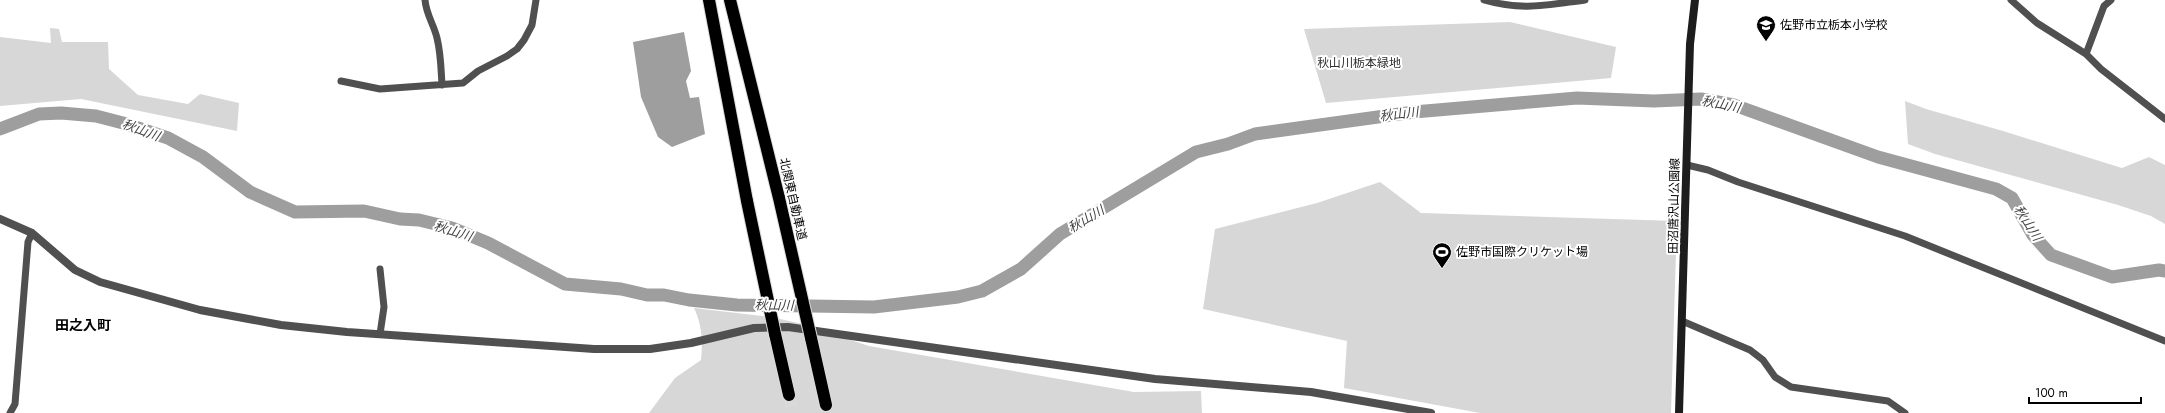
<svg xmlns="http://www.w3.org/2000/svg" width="2165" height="413" font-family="Jost,'Noto Sans JP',sans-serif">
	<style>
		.green { fill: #d7d7d7 }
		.water { fill: #9e9e9e }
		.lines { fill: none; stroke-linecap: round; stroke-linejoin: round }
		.river { stroke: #9e9e9e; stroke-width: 13 }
		.motorway-tunnel { stroke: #d9d9d9; stroke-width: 12; stroke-dasharray: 12 6; stroke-linecap: butt }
		.motorway-casing { stroke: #dbdbdb; stroke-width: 14 }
		.minor { stroke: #505050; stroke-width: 7 }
		.tertiary { stroke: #505050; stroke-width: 8 }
		.secondary { stroke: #1d1d1d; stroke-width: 8 }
		.motorway { stroke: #000; stroke-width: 12 }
		.motorway-bridge-casing { stroke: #dbdbdb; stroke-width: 14; stroke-linecap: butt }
		.motorway-bridge { stroke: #000; stroke-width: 12 }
		.labels { text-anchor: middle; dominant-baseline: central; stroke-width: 4; stroke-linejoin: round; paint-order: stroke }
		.poi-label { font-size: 12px; fill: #000; stroke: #fff; text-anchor: start }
		.park-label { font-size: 12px; fill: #2e2e2e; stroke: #fff }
		.street-label { font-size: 12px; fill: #000; stroke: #fff }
		.water-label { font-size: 13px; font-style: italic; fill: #3f3f3f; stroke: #fff }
		.quarter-label { font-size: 14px; font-weight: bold; fill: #000; stroke: #fff }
	</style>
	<rect width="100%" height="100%" fill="#fff"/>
	<path class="green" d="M 1510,22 L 1616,47 L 1611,78 L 1326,103 L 1304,29 Z
		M 50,28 L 59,29 L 62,42 L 108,42 L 109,69 L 138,95 L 188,104 L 200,94 L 239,103 L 237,131 L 81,99 L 0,106 L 0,37 L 51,43 Z
		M 1905,101 L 1926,109 L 2003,131 L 2122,168 L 2149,157 L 2165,165 L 2165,224 L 2151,216 L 2118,205 L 1935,154 L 1908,144 Z
		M 1380,182 L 1421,213 L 1677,221 L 1671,413 L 1480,413 L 1344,388 L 1347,341 L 1203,309 L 1215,229 L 1317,203 Z
		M 694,308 L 771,317 L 798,323 L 869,346 L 1134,392 L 1201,391 L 1202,413 L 649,413 L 675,378 L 701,360 C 703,341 702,325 694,308 Z"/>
	<path class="water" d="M 684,32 L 691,71 L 686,81 L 690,98 L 699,97 L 705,134 L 672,147 L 658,137 L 641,97 L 633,42 Z"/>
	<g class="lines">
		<path class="river" d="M 0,129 L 39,114 L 61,113 L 96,116 L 123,123 L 168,138 L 203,157 L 250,192 L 295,212 L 364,211 L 400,219 L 419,220 L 452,228 L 488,243 L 565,284 L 621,289 L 647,295 L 664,295 L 689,300 L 737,305 L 874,307 L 958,297 L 982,291 L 1021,269 L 1060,234 L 1196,152 L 1228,144 L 1255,134 L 1414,112 L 1577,98 L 1654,101 L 1701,99 L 1734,105 L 1878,157 L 1996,189 L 2012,198 L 2033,235 L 2051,255 L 2112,277 L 2159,270 L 2165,271"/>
		<path class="motorway-tunnel" d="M 789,395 L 793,413"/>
		<defs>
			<path id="motorway" d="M 709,0 L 747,201
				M 730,0 L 779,198
				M 775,334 L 789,395
				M 811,338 L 826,405"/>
		</defs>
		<use href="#motorway" class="motorway-casing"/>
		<path class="minor" d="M 425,0 C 426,14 434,25 437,38 C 441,54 441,70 442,85
			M 1484,0 C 1522,11 1546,5 1585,0
			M 2011,0 L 2037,23 L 2086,54 L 2101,69 L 2165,119
			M 2086,54 L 2104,6 L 2111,0
			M 341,81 L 380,89 L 463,83 L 478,71 L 507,56 L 517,49 L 524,40 L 532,25 L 536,0
			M 1687,165 L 1708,170 L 1738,182 L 1905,236 L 2165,341
			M 380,269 L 384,307 L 380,334
			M 1682,321 L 1750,350 L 1763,360 L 1775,377 L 1791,387 L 1888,401 L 1905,413
			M 10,413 L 15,404 L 28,242 L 32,233"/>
		<path class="tertiary" d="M 0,219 L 32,233 L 75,270 L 100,282 L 200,310 L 281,325 L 347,332 L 594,349 L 650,349 L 691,343 L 754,328 L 788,327 L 1155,379 L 1311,392 L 1431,413"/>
		<path class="secondary" d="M 1679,413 L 1690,44 L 1695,0"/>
		<use href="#motorway" class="motorway"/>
		<defs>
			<path id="motorway-bridge" d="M 779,198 L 811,338
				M 747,201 L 775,334"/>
		</defs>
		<use href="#motorway-bridge" class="motorway-bridge-casing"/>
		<use href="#motorway-bridge" class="motorway-bridge"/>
	</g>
	<defs>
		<symbol id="school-pin" viewBox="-11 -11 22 30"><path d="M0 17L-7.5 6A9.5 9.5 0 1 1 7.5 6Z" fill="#000" stroke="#fff"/><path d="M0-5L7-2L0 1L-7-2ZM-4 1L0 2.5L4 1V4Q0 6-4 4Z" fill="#fff"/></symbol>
		<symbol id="stadium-pin" viewBox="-11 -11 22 30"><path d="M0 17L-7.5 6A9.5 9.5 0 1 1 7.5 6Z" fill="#000" stroke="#fff"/><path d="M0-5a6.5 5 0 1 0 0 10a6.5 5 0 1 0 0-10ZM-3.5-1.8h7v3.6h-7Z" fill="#fff"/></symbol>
	</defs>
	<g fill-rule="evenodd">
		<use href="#school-pin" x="1755" y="14" width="22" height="30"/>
		<use href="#stadium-pin" x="1431" y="241" width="22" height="30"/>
	</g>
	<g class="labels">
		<g class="poi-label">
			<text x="1780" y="25">佐野市立栃本小学校</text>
			<text x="1456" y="252">佐野市国際クリケット場</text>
		</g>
		<g class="park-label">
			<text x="1359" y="63">秋山川栃本緑地</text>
		</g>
		<g class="street-label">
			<text transform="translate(793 199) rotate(77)">北関東自動車道</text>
			<text transform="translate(1674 206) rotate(-89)">田沼唐沢山公園線</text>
		</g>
		<g class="water-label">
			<text transform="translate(1721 104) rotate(11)">秋山川</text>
			<text transform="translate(1399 114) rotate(-7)">秋山川</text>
			<text transform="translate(141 130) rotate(20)">秋山川</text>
			<text transform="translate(1086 219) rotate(-31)">秋山川</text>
			<text transform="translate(2028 223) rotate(57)">秋山川</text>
			<text transform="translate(453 231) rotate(17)">秋山川</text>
			<text transform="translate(774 305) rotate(1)">秋山川</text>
		</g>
		<g class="quarter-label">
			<text x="83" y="325">田之入町</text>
		</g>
	</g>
	<path d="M2029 397v6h112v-6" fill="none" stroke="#000000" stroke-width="2"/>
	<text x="2035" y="397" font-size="12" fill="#000000" stroke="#ffffff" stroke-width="3" paint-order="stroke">100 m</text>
</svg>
